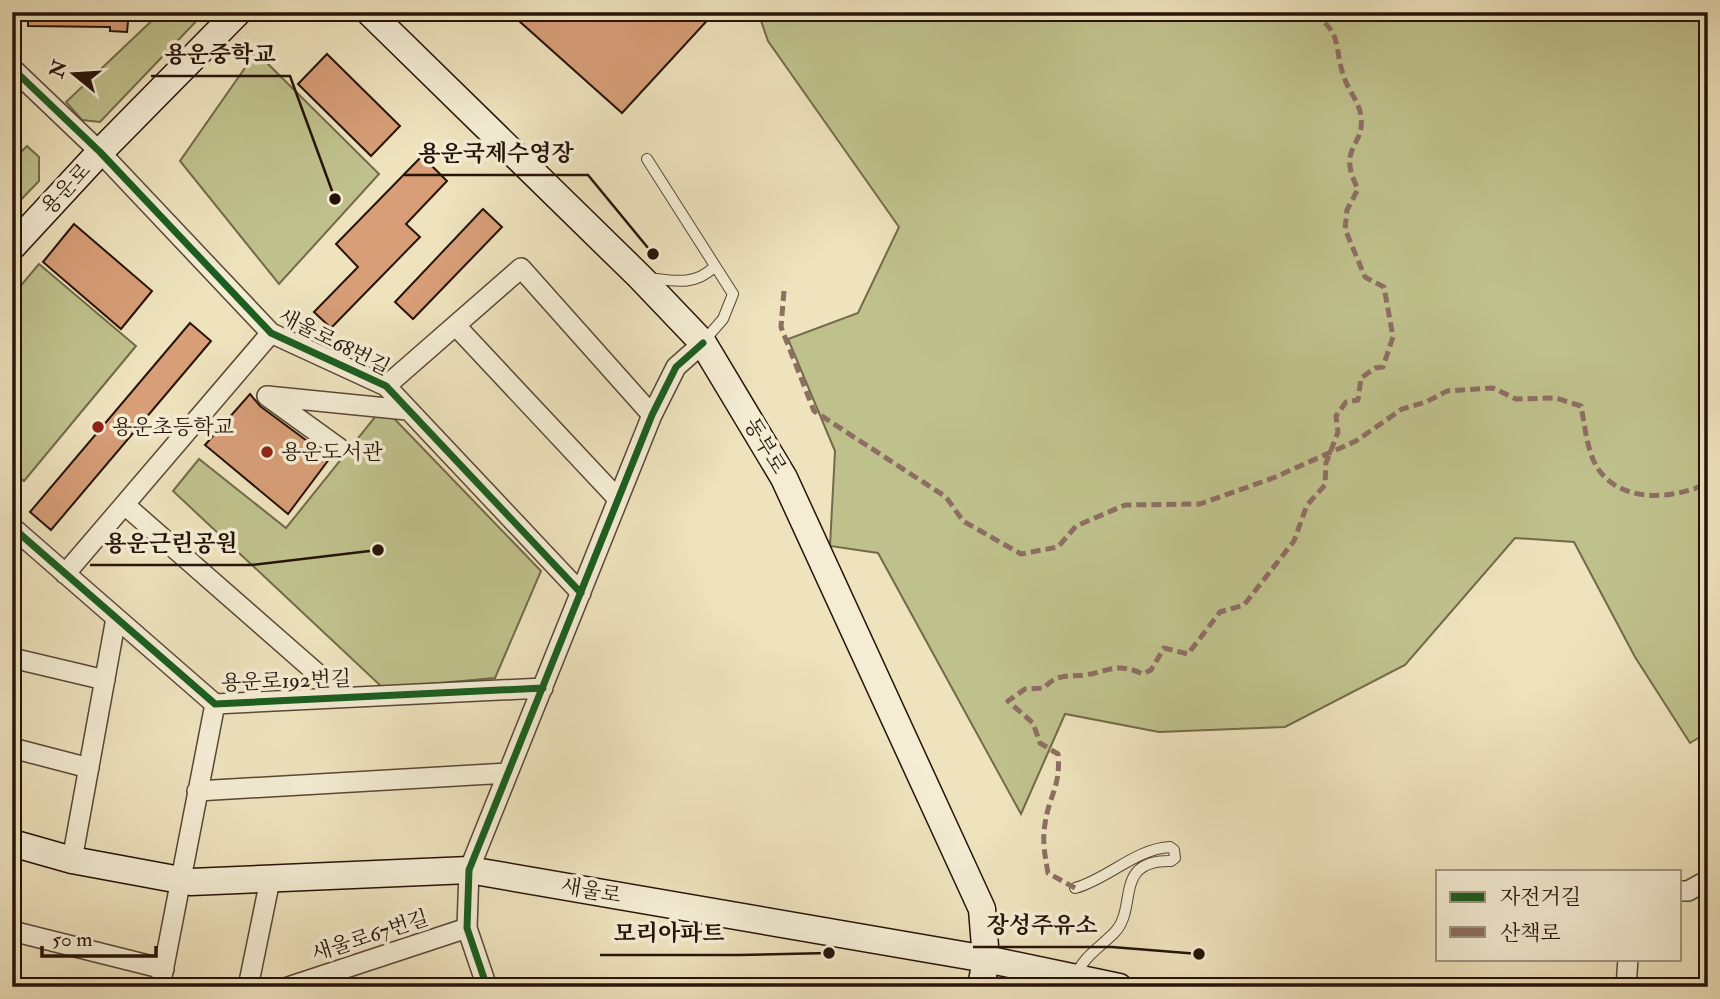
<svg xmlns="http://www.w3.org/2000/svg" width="1720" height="999" font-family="'IM FELL Double Pica','Noto Serif KR',serif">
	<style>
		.green { fill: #bfc18c; stroke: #736a4a; stroke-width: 2 }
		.building { fill: #d79e78; stroke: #271309; stroke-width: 2 }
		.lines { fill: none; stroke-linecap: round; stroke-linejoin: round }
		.lane-casing { stroke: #594736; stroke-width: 12 }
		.street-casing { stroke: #594736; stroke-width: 22 }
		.secondary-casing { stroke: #271309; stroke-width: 29 }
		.lane { stroke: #f4edd4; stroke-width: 10 }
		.street { stroke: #f4edd4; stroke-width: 19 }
		.secondary { stroke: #f4edd4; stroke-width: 26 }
		.quiet { stroke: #8d6e63; stroke-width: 5; stroke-dasharray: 10 5; stroke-linecap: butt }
		.cycleway-casing { stroke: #f4edd4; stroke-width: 11 }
		.cycleway { stroke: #1b5e20; stroke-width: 7 }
		.poi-dot { fill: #8f2418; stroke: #f4edd4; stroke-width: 2.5 }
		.labels { text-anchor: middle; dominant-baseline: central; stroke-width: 7; stroke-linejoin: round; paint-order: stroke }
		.street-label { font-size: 21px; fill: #271309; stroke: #f4edd4 }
		.poi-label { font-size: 21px; fill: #271309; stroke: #f4edd4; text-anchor: start }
		.leader { fill: none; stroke: #271309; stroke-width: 2.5 }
		.callout-dot { fill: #271309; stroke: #f4edd4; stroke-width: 2.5 }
		.callout-label { font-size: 23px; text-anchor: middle; font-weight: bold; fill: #271309; stroke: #f4edd4; stroke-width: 7; stroke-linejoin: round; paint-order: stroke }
	</style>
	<rect width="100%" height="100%" fill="#eee3bd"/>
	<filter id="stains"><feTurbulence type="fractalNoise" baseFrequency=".00286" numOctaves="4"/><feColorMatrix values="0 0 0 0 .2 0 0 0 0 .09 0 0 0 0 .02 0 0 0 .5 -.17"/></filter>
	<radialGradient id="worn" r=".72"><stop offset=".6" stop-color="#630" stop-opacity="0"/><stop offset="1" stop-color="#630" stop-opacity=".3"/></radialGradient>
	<path class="green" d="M 161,12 L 205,12 L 100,122 L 82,120 L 66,102 Z
		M 758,12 L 1708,12 L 1708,732 L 1690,743 L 1635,657 L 1574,542 L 1515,538 L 1405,665 L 1285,727 L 1159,732 L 1065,714 L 1021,814 L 878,553 L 830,546 L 835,451 L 788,339 L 858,313 L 899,227 L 768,41 Z
		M 256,52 L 379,174 L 279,284 L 180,161 Z
		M 27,146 L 39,157 L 39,181 L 12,209 L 12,161 Z
		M 39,264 L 136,346 L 24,481 L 12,471 L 12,296 Z
		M 383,407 L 541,571 L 495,678 L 383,688 L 173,491 L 199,459 L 286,528 Z"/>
	<path class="building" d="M 28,12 L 129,12 L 127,32 L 110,31 L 110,27 L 28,26 Z
		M 509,12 L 715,12 L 622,113 Z
		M 327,54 L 400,126 L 371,156 L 298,84 Z
		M 422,156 L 447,181 L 406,224 L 420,237 L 331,328 L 314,312 L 358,267 L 336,244 Z
		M 483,209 L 502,227 L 413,319 L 395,302 Z
		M 74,224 L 152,291 L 121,329 L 43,262 Z
		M 190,323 L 211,341 L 51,530 L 30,512 Z
		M 250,394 L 260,406 L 330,458 L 288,514 L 205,445 Z"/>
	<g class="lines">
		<defs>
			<path id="lane" d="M 647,159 L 733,294 L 723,319 L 703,342
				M 649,278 C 674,281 695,286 714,267
				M 1075,888 C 1108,879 1135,849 1170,847 L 1174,850 L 1175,858 L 1171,861 C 1112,860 1139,908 1114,933 C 1098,949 1084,956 1075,977"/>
			<path id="street" d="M 12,68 L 100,152 L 271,333 L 386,386 L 581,593
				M 456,326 L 618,499
				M 386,386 L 521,268 L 652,415
				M 339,448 L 267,396 L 407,410
				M 125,505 L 344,697
				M 12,527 L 215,704 L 543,688
				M 65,574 L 271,333
				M 12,658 L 105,680
				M 12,748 L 89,768
				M 197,791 L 508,773
				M 72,860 L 116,618
				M 1680,891 L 1688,891 L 1708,880
				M 12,931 L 164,969
				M 160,987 L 215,704
				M 248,987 L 270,880
				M 288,987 L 467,928
				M 487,987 L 467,928 L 469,870 L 652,415 L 676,367 L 703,343
				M 1626,987 L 1628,959"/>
			<path id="secondary" d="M 369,12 L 640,277 L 703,343 L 784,478 L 982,909 L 986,959 L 981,987
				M 12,247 L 100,152 L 238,12
				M 12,843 L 72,860 L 191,882 L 469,870 L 986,959 L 1119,987"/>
		</defs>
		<use href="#lane" class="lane-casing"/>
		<use href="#street" class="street-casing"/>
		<use href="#secondary" class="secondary-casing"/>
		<use href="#lane" class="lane"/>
		<use href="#street" class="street"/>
		<use href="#secondary" class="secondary"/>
		<path class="quiet" d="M 784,291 L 781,327 L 814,411 L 946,497 L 963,521 L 1021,554 L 1058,547 L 1076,526 L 1125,505 L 1200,504 L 1273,478 L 1356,441 L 1402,409 L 1426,402 L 1447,391 L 1493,388 L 1516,399 L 1556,398 L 1581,406 C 1584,422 1586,439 1591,454 C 1607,504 1670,502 1708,483
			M 1075,888 L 1048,873 C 1045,856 1042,841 1045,824 C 1049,795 1061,787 1058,754 L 1040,743 L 1033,723 L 1008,701 L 1025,689 L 1044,688 C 1057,673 1068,677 1085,675 C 1110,671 1117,662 1143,674 L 1151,670 L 1164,648 L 1188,654 L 1220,612 L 1244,605 L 1294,541 L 1307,505 L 1325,485 L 1326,463 L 1338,432 L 1336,416 L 1346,402 L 1358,400 L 1361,378 L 1375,368 L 1383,367 L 1393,337 L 1384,287 L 1365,277 L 1345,229 L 1347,210 L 1358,189 C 1336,147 1365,147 1361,117 C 1360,103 1348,90 1344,77 C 1333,46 1344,33 1311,12"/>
		<defs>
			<path id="cycleway" d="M 12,68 L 100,152 L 271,333 L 386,386 L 581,593
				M 12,527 L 215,704 L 543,688
				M 487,987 L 467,928 L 469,870 L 652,415 L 676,367 L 703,343"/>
		</defs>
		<use href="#cycleway" class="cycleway-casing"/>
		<use href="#cycleway" class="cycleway"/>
	</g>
	<g class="poi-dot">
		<circle cx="98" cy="427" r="7"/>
		<circle cx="267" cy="452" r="7"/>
	</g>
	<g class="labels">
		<g class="street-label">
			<text transform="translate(66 189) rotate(-47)">용운로</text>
			<text transform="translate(334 342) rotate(27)">새울로68번길</text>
			<text transform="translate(765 446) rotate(59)">동부로</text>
			<text transform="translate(286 681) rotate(-2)">용운로192번길</text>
			<text transform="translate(591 891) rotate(10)">새울로</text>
			<text transform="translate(370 936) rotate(-18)">새울로67번길</text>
		</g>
		<g class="poi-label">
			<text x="112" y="427">용운초등학교</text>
			<text x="281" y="452">용운도서관</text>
		</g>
	</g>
	<path class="leader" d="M335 199L290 76H151M653 254L588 175H404M378 550L251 565H90M1199 954L1112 947H973M829 953L739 955H600"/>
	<g class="callout-dot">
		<circle cx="335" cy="199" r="7"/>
		<circle cx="653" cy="254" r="7"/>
		<circle cx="378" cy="550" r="7"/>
		<circle cx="1199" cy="954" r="7"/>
		<circle cx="829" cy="953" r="7"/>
	</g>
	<g class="callout-label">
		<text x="220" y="62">용운중학교</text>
		<text x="496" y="161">용운국제수영장</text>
		<text x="171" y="551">용운근린공원</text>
		<text x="1042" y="933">장성주유소</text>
		<text x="669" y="941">모리아파트</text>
	</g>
	<rect width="1720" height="999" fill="none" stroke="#eee3bd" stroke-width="42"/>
	<rect x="14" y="14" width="1692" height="971" fill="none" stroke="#271309" stroke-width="3.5"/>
	<rect x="21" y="21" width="1678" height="957" fill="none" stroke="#271309" stroke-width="2"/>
	<rect x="1436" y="870" width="245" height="91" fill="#f4edd4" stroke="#a29683" stroke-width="2"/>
	<rect x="1450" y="892" width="35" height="10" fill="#1b5e20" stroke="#a29683" stroke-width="2"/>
	<text x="1500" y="904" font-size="21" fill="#271309">자전거길</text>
	<rect x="1450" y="927" width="35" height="10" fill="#8d6e63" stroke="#a29683" stroke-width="2"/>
	<text x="1500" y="940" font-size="21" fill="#271309">산책로</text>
	<g transform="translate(74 74) rotate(288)" stroke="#f4edd4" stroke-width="5" paint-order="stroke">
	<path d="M0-5L12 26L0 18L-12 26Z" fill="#271309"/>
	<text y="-10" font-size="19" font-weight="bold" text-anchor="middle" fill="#271309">N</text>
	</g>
	<path d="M42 946v10h114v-10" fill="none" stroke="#271309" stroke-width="3.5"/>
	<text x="52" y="946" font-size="21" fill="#271309" stroke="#f4edd4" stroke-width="5" paint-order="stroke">50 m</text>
	<rect width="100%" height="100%" filter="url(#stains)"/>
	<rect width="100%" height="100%" fill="url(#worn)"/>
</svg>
